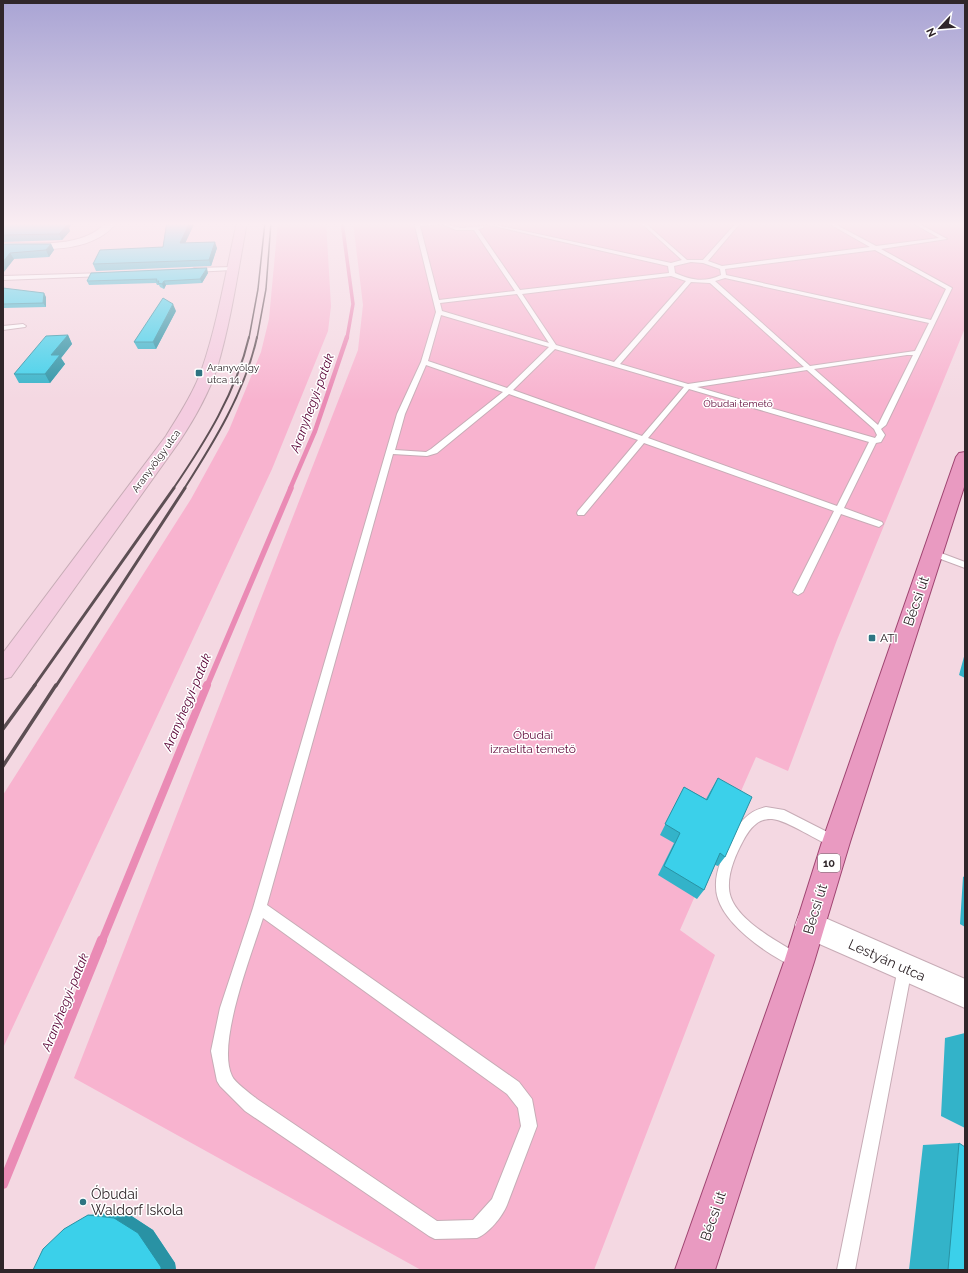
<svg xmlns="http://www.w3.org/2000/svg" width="968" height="1273" font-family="Raleway,sans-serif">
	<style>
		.green { fill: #f8b3cf }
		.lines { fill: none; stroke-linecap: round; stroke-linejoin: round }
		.stream-far4 { stroke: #ea8bb5; stroke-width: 3.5 }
		.stream-far3 { stroke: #ea8bb5; stroke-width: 4.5 }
		.stream-far2 { stroke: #ea8bb5; stroke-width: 5.5 }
		.stream-far1 { stroke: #ea8bb5; stroke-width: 8 }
		.stream { stroke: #ea8bb5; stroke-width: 10 }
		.lane-casing { stroke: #c7acb6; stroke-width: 2 }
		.street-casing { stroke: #c7acb6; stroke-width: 2 }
		.secondary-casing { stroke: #c7acb6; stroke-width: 2 }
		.primary-casing { stroke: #9f4571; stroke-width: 2 }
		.lane { fill: #fff; fill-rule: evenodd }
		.street { fill: #fff; fill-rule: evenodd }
		.secondary { fill: #f4cce0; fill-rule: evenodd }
		.primary { fill: #e99ac1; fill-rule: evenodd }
		.rail-far3 { stroke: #5d4f54; stroke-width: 1.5 }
		.rail-far2 { stroke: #5d4f54; stroke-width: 2 }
		.rail-far1 { stroke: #5d4f54; stroke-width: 3 }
		.rail { stroke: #5d4f54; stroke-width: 3.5 }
		.wall { fill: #33b3c9 }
		.shaded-wall { fill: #2992a4 }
		.building { fill: #3bd0ea; stroke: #2992a4 }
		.poi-dot { fill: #2e7482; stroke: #fff; stroke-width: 1.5 }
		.labels { text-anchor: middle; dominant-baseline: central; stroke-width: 3; stroke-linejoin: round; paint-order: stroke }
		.far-poi-label { font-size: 10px; fill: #30262a; stroke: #fff; text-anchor: start }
		.far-park-label { font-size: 10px; fill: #600a3a; stroke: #fff }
		.far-street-label { font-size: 10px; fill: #30262a; stroke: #fff }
		.shield { fill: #fff; stroke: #6e676a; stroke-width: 1 }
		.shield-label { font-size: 11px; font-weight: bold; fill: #30262a }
		.poi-label { font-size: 12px; fill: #30262a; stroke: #fff; text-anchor: start }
		.park-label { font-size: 12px; fill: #600a3a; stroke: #fff }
		.water-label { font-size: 13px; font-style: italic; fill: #580034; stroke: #fff }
		.near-street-label { font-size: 14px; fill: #30262a; stroke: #fff }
		.near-poi-label { font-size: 14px; fill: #30262a; stroke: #fff; text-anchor: start }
	</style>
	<rect width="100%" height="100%" fill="#f4d8e2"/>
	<path class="green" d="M 278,222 L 326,222 L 331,306 L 328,331 L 272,469 L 3,1048 L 3,795 L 191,499 L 229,430 L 261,352 L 269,319 Z
		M 353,222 L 965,222 L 965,328 L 837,640 L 788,771 L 756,757 L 680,930 L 715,955 L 594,1270 L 421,1270 L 74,1078 L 358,350 L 363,305 Z"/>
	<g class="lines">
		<path class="stream-far4" d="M 342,222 L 353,304 L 347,338"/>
		<path class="stream-far3" d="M 290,489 L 315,431 L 347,337"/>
		<path class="stream-far2" d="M 207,686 L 291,488"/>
		<path class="stream-far1" d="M 102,941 L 207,685"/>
		<path class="stream" d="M 3,1184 L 102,940"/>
		<defs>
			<path id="lane" d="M 414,222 L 418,222 L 419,223 L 445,222 L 452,226 L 461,228 L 483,226 L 483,228 L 478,229 L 520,290 L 669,273 L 668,266 L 489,225 L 487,223 L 671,263 L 682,260 L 640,222 L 644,222 L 687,260 L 703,260 L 737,222 L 741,222 L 708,261 L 722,266 L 870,247 L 826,222 L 831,222 L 876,246 L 939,238 L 911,222 L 916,222 L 947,239 L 881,249 L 952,288 L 886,425 L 881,429 L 885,435 L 881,442 L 876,443 L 844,508 L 882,522 L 883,524 L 879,527 L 841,514 L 803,592 L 798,595 L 793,592 L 834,511 L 644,443 L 584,515 L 578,515 L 577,513 L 578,511 L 638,440 L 509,394 L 437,453 L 427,456 L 393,454 L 267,905 L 519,1082 L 532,1099 L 537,1126 L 507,1205 C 502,1217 489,1233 477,1238 L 435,1239 L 429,1236 L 245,1111 L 220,1086 L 217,1081 L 211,1051 L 220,1008 L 253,908 L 397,414 L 421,362 L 436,312 ZM 442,224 L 456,230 L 474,230 L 515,291 L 439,300 L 420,226 ZM 875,250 L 946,289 L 931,320 L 726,275 L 725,269 ZM 691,262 L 703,263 L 720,269 L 721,275 C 704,283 691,280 675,273 L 674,266 ZM 671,276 L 686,281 L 614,362 L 556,345 L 522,294 ZM 725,278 L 929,323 L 915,351 L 810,366 L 715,281 ZM 691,282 L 710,283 L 804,367 L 688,384 L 620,364 ZM 517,294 L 549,343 L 442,311 L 440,303 ZM 441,315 L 549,347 L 507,388 L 428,361 ZM 555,349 L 684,387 L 642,436 L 513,390 ZM 907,355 L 913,355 L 878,425 L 814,369 ZM 426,365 L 503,392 L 431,449 L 426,452 L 395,450 L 405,414 ZM 807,370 L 874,429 L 877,435 L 875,438 L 697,387 ZM 689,389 L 869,442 L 837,506 L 648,438 ZM 263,918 L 507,1094 L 518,1108 L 521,1126 L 492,1199 L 473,1220 L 437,1221 L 257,1099 C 251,1094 235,1083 232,1076 C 216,1044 252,953 263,918 Z
				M 234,267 L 235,268 L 232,270 L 194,272 L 191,270 L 194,268 Z
				M 106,273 L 106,275 L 104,276 L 3,280 L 3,276 Z
				M 23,324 L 26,326 L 25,327 L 3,330 L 3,326 Z
				M 933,550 L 965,562 L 965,568 L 930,555 L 929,553 Z
				M 766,807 L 784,810 L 839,838 L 841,842 L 839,846 L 835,848 C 819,842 787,820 772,819 C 757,818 749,830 743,841 C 736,854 728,872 729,888 C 730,918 779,942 802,956 L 804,961 L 802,966 L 797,968 C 769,956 716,921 716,887 C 715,872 723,855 730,841 C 738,824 747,811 766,807 Z
				M 905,961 L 910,963 L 912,968 L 855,1270 L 837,1270 L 898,968 L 900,963 Z"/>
			<path id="street" d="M 107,222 L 117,222 C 92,255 40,249 3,249 L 3,243 C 37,243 82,249 107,222 Z
				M 809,911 L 965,979 L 965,1008 L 799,935 L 795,925 L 799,915 Z"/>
			<path id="secondary" d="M 237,222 L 247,222 C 238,271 231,321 217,368 C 209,393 193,421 179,442 L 11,677 L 3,679 L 3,653 L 166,436 C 179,415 194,392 202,369 C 218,322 226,271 237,222 Z"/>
			<path id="primary" d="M 965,452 L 965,484 L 850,842 L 814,962 L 715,1270 L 675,1270 L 784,962 L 822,842 L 956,457 L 959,453 Z"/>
		</defs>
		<use href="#lane" class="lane-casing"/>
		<use href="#street" class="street-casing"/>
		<use href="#secondary" class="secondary-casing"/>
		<use href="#primary" class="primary-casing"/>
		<use href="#lane" class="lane"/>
		<use href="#street" class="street"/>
		<use href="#secondary" class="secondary"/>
		<use href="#primary" class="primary"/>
		<path class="rail-far3" d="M 249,338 L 258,289 L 265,222
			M 257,338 L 266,289 L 271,222"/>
		<path class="rail-far2" d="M 173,489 C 205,442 236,393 249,337
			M 184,489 C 214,442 245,392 257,337"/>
		<path class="rail-far1" d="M 34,686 L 174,488
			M 56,686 L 185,488"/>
		<path class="rail" d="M 3,729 L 35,685
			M 3,766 L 56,685"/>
	</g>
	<path class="wall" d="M 3,222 L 69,228 L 70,231 L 62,240 L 3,242 Z
		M 143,222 L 195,222 L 185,243 L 217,248 L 211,266 L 96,271 L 93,264 L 163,247 L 166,224 Z
		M 3,244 L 51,244 L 54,250 L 49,257 L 14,259 L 3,273 Z
		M 208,273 L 202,283 L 166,285 L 164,289 L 160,287 L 159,285 L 157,285 L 156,283 L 89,285 L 87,281 Z
		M 3,288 L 46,297 L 46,307 L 3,308 Z
		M 176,311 L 156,349 L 138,349 L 134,342 Z
		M 68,335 L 72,344 L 61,358 L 65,364 L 50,383 L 19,383 L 14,374 Z
		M 965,653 L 965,678 L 959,675 Z
		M 718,778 L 725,857 L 718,866 L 715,865 L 704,890 L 697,899 L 658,875 L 674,843 L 660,835 L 684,787 L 706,799 L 711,790 Z
		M 965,876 L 965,927 L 960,924 L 963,877 Z
		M 965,1033 L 965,1128 L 941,1116 L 945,1038 Z
		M 959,1143 L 965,1270 L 909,1270 L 923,1145 Z
		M 105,1213 L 130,1215 L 153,1230 L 175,1263 L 176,1270 L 33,1270 L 88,1215 Z"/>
	<path class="shaded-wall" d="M 66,222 L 74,222 L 69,228 L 70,231 L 62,240 L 59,234 L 64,224 Z
		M 190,222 L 195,222 L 182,250 L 180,243 Z
		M 215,242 L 217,248 L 211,266 L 209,260 Z
		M 51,244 L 54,250 L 49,257 L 46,250 Z
		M 10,253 L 14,259 L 3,273 L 3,262 Z
		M 207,268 L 208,273 L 202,283 L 200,279 Z
		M 164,281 L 166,285 L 164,289 L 162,284 Z
		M 44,293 L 46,297 L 46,307 L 43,303 Z
		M 173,304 L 176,311 L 156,349 L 153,342 Z
		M 68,335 L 72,344 L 61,358 L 65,364 L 50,383 L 45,374 L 51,355 Z
		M 130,1215 L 153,1230 L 175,1263 L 176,1270 L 161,1270 L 114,1218 Z"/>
	<path class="building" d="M 3,222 L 66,222 L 64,224 L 68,224 L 59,234 L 3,235 Z
		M 167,222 L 190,222 L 180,243 L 215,242 L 209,260 L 93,264 L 100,250 L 163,247 Z
		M 3,244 L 51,244 L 46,250 L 10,253 L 3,262 Z
		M 207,268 L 200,279 L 164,281 L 162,284 L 158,283 L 159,281 L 156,281 L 157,279 L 87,281 L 91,273 Z
		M 3,288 L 44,293 L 43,303 L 3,304 Z
		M 163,298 L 173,304 L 153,342 L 134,342 Z
		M 68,335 L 51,355 L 60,355 L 45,374 L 14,374 L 46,336 Z
		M 718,778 L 752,797 L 725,857 L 720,853 L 704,890 L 664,866 L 680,833 L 665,824 L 684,787 L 707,800 Z
		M 959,1143 L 965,1147 L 965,1270 L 948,1270 Z
		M 88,1215 L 114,1218 L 138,1233 L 161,1267 L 161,1270 L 33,1270 L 43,1249 L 64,1229 Z"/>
	<linearGradient id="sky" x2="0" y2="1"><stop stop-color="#a9a4d4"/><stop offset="0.56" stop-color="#faedf2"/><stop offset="1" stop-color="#faedf2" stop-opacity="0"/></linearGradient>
	<rect width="968" height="400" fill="url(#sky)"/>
	<g class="poi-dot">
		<rect x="195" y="369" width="8" height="8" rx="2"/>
		<rect x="868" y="634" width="8" height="8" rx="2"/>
		<circle cx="83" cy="1202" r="4"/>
	</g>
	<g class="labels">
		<g class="far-poi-label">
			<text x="207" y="367">Aranyvölgy<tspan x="207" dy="12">utca 14.</tspan></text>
		</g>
		<g class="far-park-label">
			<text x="738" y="403">Óbudai temető</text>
		</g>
		<g class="far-street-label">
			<text transform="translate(156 461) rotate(-54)">Aranyvölgy utca</text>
		</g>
		<rect class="shield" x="818" y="854" width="22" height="18" rx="3"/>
		<g class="shield-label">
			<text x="829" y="863">10</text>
		</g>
		<g class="poi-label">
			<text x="880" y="638">ATI</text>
		</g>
		<g class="park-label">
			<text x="533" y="735">Óbudai<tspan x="533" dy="14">izraelita temető</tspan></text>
		</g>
		<g class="water-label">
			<text transform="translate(312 403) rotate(-70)">Aranyhegyi-patak</text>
			<text transform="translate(187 702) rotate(-67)">Aranyhegyi-patak</text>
			<text transform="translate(65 1002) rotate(-68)">Aranyhegyi-patak</text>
		</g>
		<g class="near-street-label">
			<text transform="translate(916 601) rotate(-71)">Bécsi út</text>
			<text transform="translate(815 909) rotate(-73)">Bécsi út</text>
			<text transform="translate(887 960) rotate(24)">Lestyán utca</text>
			<text transform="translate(713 1216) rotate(-71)">Bécsi út</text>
		</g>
		<g class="near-poi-label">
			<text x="91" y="1194">Óbudai<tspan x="91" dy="16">Waldorf Iskola</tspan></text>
		</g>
	</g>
	<rect width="968" height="1273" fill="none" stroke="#30262a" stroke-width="8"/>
	<g transform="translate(940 28) rotate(244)" stroke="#ffffff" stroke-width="3" paint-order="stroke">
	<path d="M0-3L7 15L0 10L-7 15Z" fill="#30262a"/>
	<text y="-6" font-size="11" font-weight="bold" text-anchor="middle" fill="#30262a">N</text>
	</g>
</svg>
